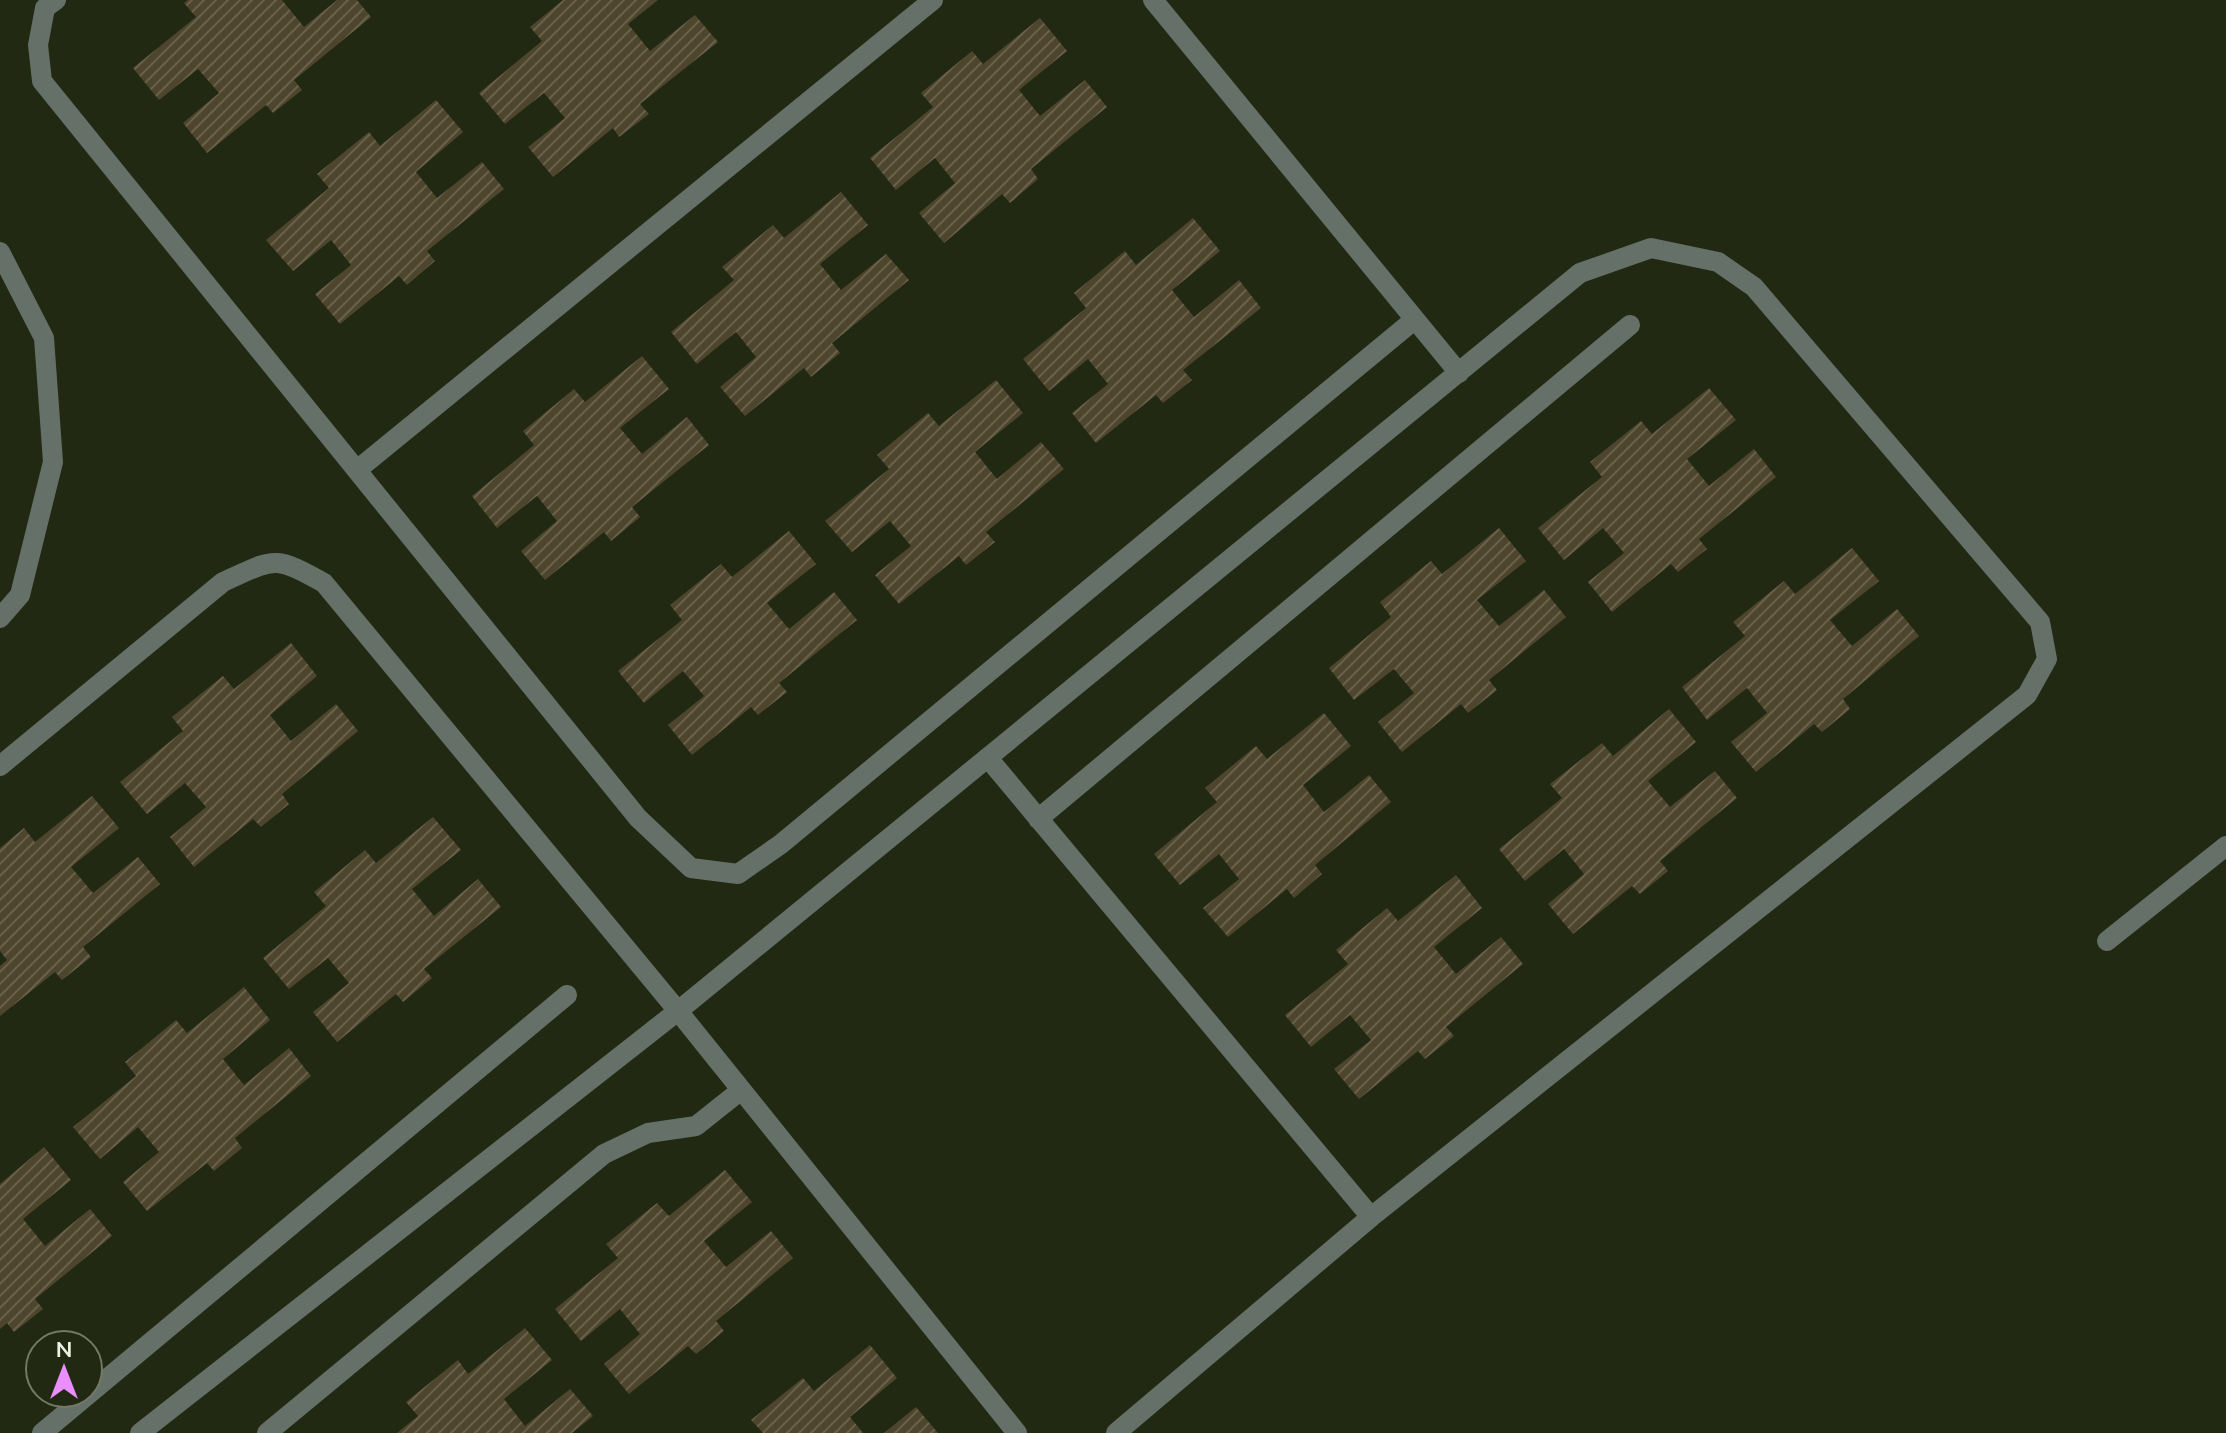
<svg xmlns="http://www.w3.org/2000/svg" width="2226" height="1433" font-family="Mulish,sans-serif">
	<style>
		.building { fill: url(#building-hatch) }
		.lines { fill: none; stroke-linecap: round; stroke-linejoin: round }
		.minor { stroke: #657068; stroke-width: 20 }
	</style>
	<defs>
		<pattern id="building-hatch" width="6" height="6" patternUnits="userSpaceOnUse" patternTransform="scale(2)"><rect width="6" height="6" fill="#4e452d"/><path d="M-1 1l2-2M0 6l6-6M5 7l2-2" fill="none" stroke="#68604b"/></pattern>
	</defs>
	<rect width="100%" height="100%" fill="#222912"/>
	<path class="building" d="M 188,0 L 282,0 L 304,27 L 337,0 L 357,0 L 371,17 L 294,80 L 302,90 L 273,113 L 266,105 L 207,153 L 183,123 L 219,93 L 198,69 L 159,100 L 133,68 L 196,17 L 184,3 Z
		M 563,0 L 658,0 L 628,24 L 650,51 L 695,15 L 718,42 L 640,104 L 649,114 L 619,137 L 613,128 L 553,177 L 528,147 L 565,118 L 544,93 L 505,124 L 479,93 L 542,41 L 530,27 Z
		M 1040,18 L 1067,51 L 1019,90 L 1040,116 L 1085,80 L 1107,107 L 1031,169 L 1038,179 L 1010,203 L 1002,194 L 944,243 L 919,213 L 955,183 L 935,158 L 896,190 L 870,158 L 933,107 L 921,93 L 972,51 L 983,64 Z
		M 436,100 L 463,132 L 416,172 L 437,198 L 482,162 L 504,189 L 427,251 L 435,261 L 407,285 L 399,276 L 340,324 L 315,294 L 351,265 L 331,240 L 293,271 L 266,240 L 329,188 L 317,174 L 369,132 L 380,146 Z
		M 841,192 L 868,225 L 820,264 L 841,290 L 886,254 L 909,280 L 832,343 L 840,353 L 811,377 L 804,368 L 745,416 L 720,387 L 756,357 L 736,332 L 697,364 L 671,332 L 734,280 L 722,267 L 773,225 L 784,238 Z
		M 1193,218 L 1220,251 L 1172,290 L 1194,317 L 1239,280 L 1261,308 L 1183,370 L 1192,380 L 1163,403 L 1156,395 L 1096,443 L 1072,413 L 1108,384 L 1088,359 L 1049,391 L 1023,359 L 1086,308 L 1074,293 L 1125,251 L 1136,265 Z
		M 642,356 L 669,389 L 620,428 L 642,454 L 687,417 L 709,445 L 632,507 L 640,517 L 611,541 L 604,532 L 545,580 L 521,551 L 557,521 L 537,496 L 497,528 L 472,496 L 534,445 L 523,431 L 574,389 L 585,402 Z
		M 996,380 L 1023,413 L 975,452 L 997,479 L 1041,442 L 1064,469 L 986,532 L 995,542 L 966,565 L 959,556 L 899,604 L 875,575 L 911,546 L 890,521 L 852,552 L 825,521 L 889,469 L 877,455 L 928,413 L 939,426 Z
		M 1709,388 L 1736,420 L 1687,459 L 1709,486 L 1754,449 L 1776,477 L 1699,539 L 1707,549 L 1678,572 L 1671,564 L 1612,612 L 1588,582 L 1624,553 L 1603,528 L 1564,560 L 1538,528 L 1602,477 L 1590,462 L 1641,421 L 1652,434 Z
		M 1499,528 L 1526,561 L 1477,600 L 1499,626 L 1544,590 L 1566,617 L 1489,680 L 1497,690 L 1468,713 L 1461,704 L 1402,752 L 1378,722 L 1414,693 L 1394,669 L 1354,700 L 1329,668 L 1391,617 L 1380,602 L 1431,561 L 1442,574 Z
		M 789,531 L 816,564 L 767,603 L 789,629 L 834,592 L 857,620 L 779,683 L 787,692 L 758,715 L 751,707 L 692,755 L 668,725 L 704,696 L 683,671 L 644,703 L 618,671 L 682,620 L 670,605 L 721,564 L 732,577 Z
		M 1852,548 L 1879,581 L 1830,620 L 1852,646 L 1897,609 L 1919,636 L 1843,699 L 1850,709 L 1822,732 L 1814,724 L 1756,772 L 1731,742 L 1767,713 L 1747,688 L 1707,720 L 1682,687 L 1745,636 L 1733,622 L 1784,581 L 1795,594 Z
		M 291,643 L 317,676 L 270,715 L 291,741 L 336,704 L 358,731 L 282,794 L 289,804 L 261,827 L 253,819 L 194,867 L 170,837 L 206,807 L 185,783 L 147,814 L 120,782 L 183,731 L 172,717 L 223,676 L 234,689 Z
		M 1669,709 L 1696,742 L 1648,781 L 1670,807 L 1715,771 L 1737,798 L 1660,861 L 1668,871 L 1640,894 L 1632,886 L 1573,934 L 1548,904 L 1584,874 L 1564,849 L 1525,881 L 1499,849 L 1562,798 L 1550,784 L 1602,743 L 1613,756 Z
		M 1324,713 L 1351,746 L 1303,785 L 1324,812 L 1369,775 L 1391,802 L 1315,865 L 1322,874 L 1294,898 L 1287,889 L 1228,937 L 1203,908 L 1239,879 L 1219,854 L 1180,885 L 1154,854 L 1217,802 L 1205,788 L 1256,746 L 1267,759 Z
		M 92,796 L 119,828 L 71,867 L 93,893 L 138,857 L 160,884 L 83,947 L 91,957 L 62,980 L 55,972 L 0,1016 L 0,966 L 7,960 L 0,951 L 0,848 L 24,828 L 35,842 Z
		M 433,817 L 461,850 L 412,889 L 434,916 L 478,879 L 501,907 L 424,969 L 432,978 L 403,1002 L 396,994 L 337,1042 L 313,1012 L 349,983 L 328,958 L 289,989 L 263,958 L 326,906 L 314,892 L 365,850 L 376,863 Z
		M 1456,875 L 1482,908 L 1434,947 L 1456,974 L 1501,937 L 1523,964 L 1446,1027 L 1454,1036 L 1425,1059 L 1418,1051 L 1359,1099 L 1334,1069 L 1371,1040 L 1350,1015 L 1311,1047 L 1285,1015 L 1348,964 L 1336,950 L 1387,908 L 1398,921 Z
		M 244,987 L 270,1020 L 223,1059 L 244,1085 L 289,1048 L 311,1076 L 235,1138 L 242,1148 L 214,1171 L 207,1163 L 147,1211 L 123,1182 L 159,1152 L 138,1127 L 100,1159 L 73,1127 L 136,1076 L 125,1062 L 176,1020 L 187,1033 Z
		M 44,1147 L 71,1180 L 23,1219 L 45,1246 L 90,1209 L 112,1236 L 35,1299 L 43,1309 L 14,1332 L 7,1323 L 0,1329 L 0,1184 Z
		M 725,1170 L 752,1202 L 704,1241 L 726,1267 L 771,1231 L 793,1258 L 716,1321 L 724,1331 L 696,1354 L 688,1346 L 629,1394 L 604,1364 L 640,1334 L 620,1309 L 581,1341 L 555,1309 L 618,1258 L 606,1244 L 657,1203 L 669,1216 Z
		M 525,1328 L 552,1360 L 504,1399 L 525,1426 L 570,1389 L 593,1416 L 572,1433 L 397,1433 L 418,1416 L 406,1402 L 458,1360 L 468,1374 Z
		M 870,1345 L 897,1378 L 850,1417 L 863,1433 L 763,1433 L 751,1420 L 803,1378 L 814,1391 Z
		M 916,1407 L 938,1433 L 884,1433 Z"/>
	<g class="lines">
		<path class="minor" d="M 56,0 L 45,8 L 38,45 L 42,81 L 638,818 L 691,868 L 738,874 L 781,844 L 1414,320
			M 1153,0 L 1459,373
			M 0,252 L 44,338 L 53,462 L 20,595 L 0,618
			M 357,470 L 933,0
			M 988,758 L 1371,1217
			M 0,766 L 223,582 C 276,558 273,555 324,583 L 678,1011 L 1017,1433
			M 1038,819 L 1630,325
			M 2107,941 L 2226,846
			M 42,1433 L 567,995
			M 140,1433 L 678,1011 L 1580,273 L 1651,248 L 1718,262 L 1754,287 L 2040,622 L 2047,659 L 2027,695 L 1371,1217 L 1116,1433
			M 267,1433 L 604,1154 L 648,1133 L 696,1126 L 740,1091"/>
	</g>
	<g transform="translate(64 1369)"><circle r="38" fill="#222912" stroke="#737966" stroke-width="2"/>
	<path d="M0-6L14 30L0 20L-14 30Z" fill="#ea8dfd"/>
	<text y="-12" font-size="22" font-weight="bold" text-anchor="middle" fill="#edf2e3">N</text>
	</g>
</svg>
